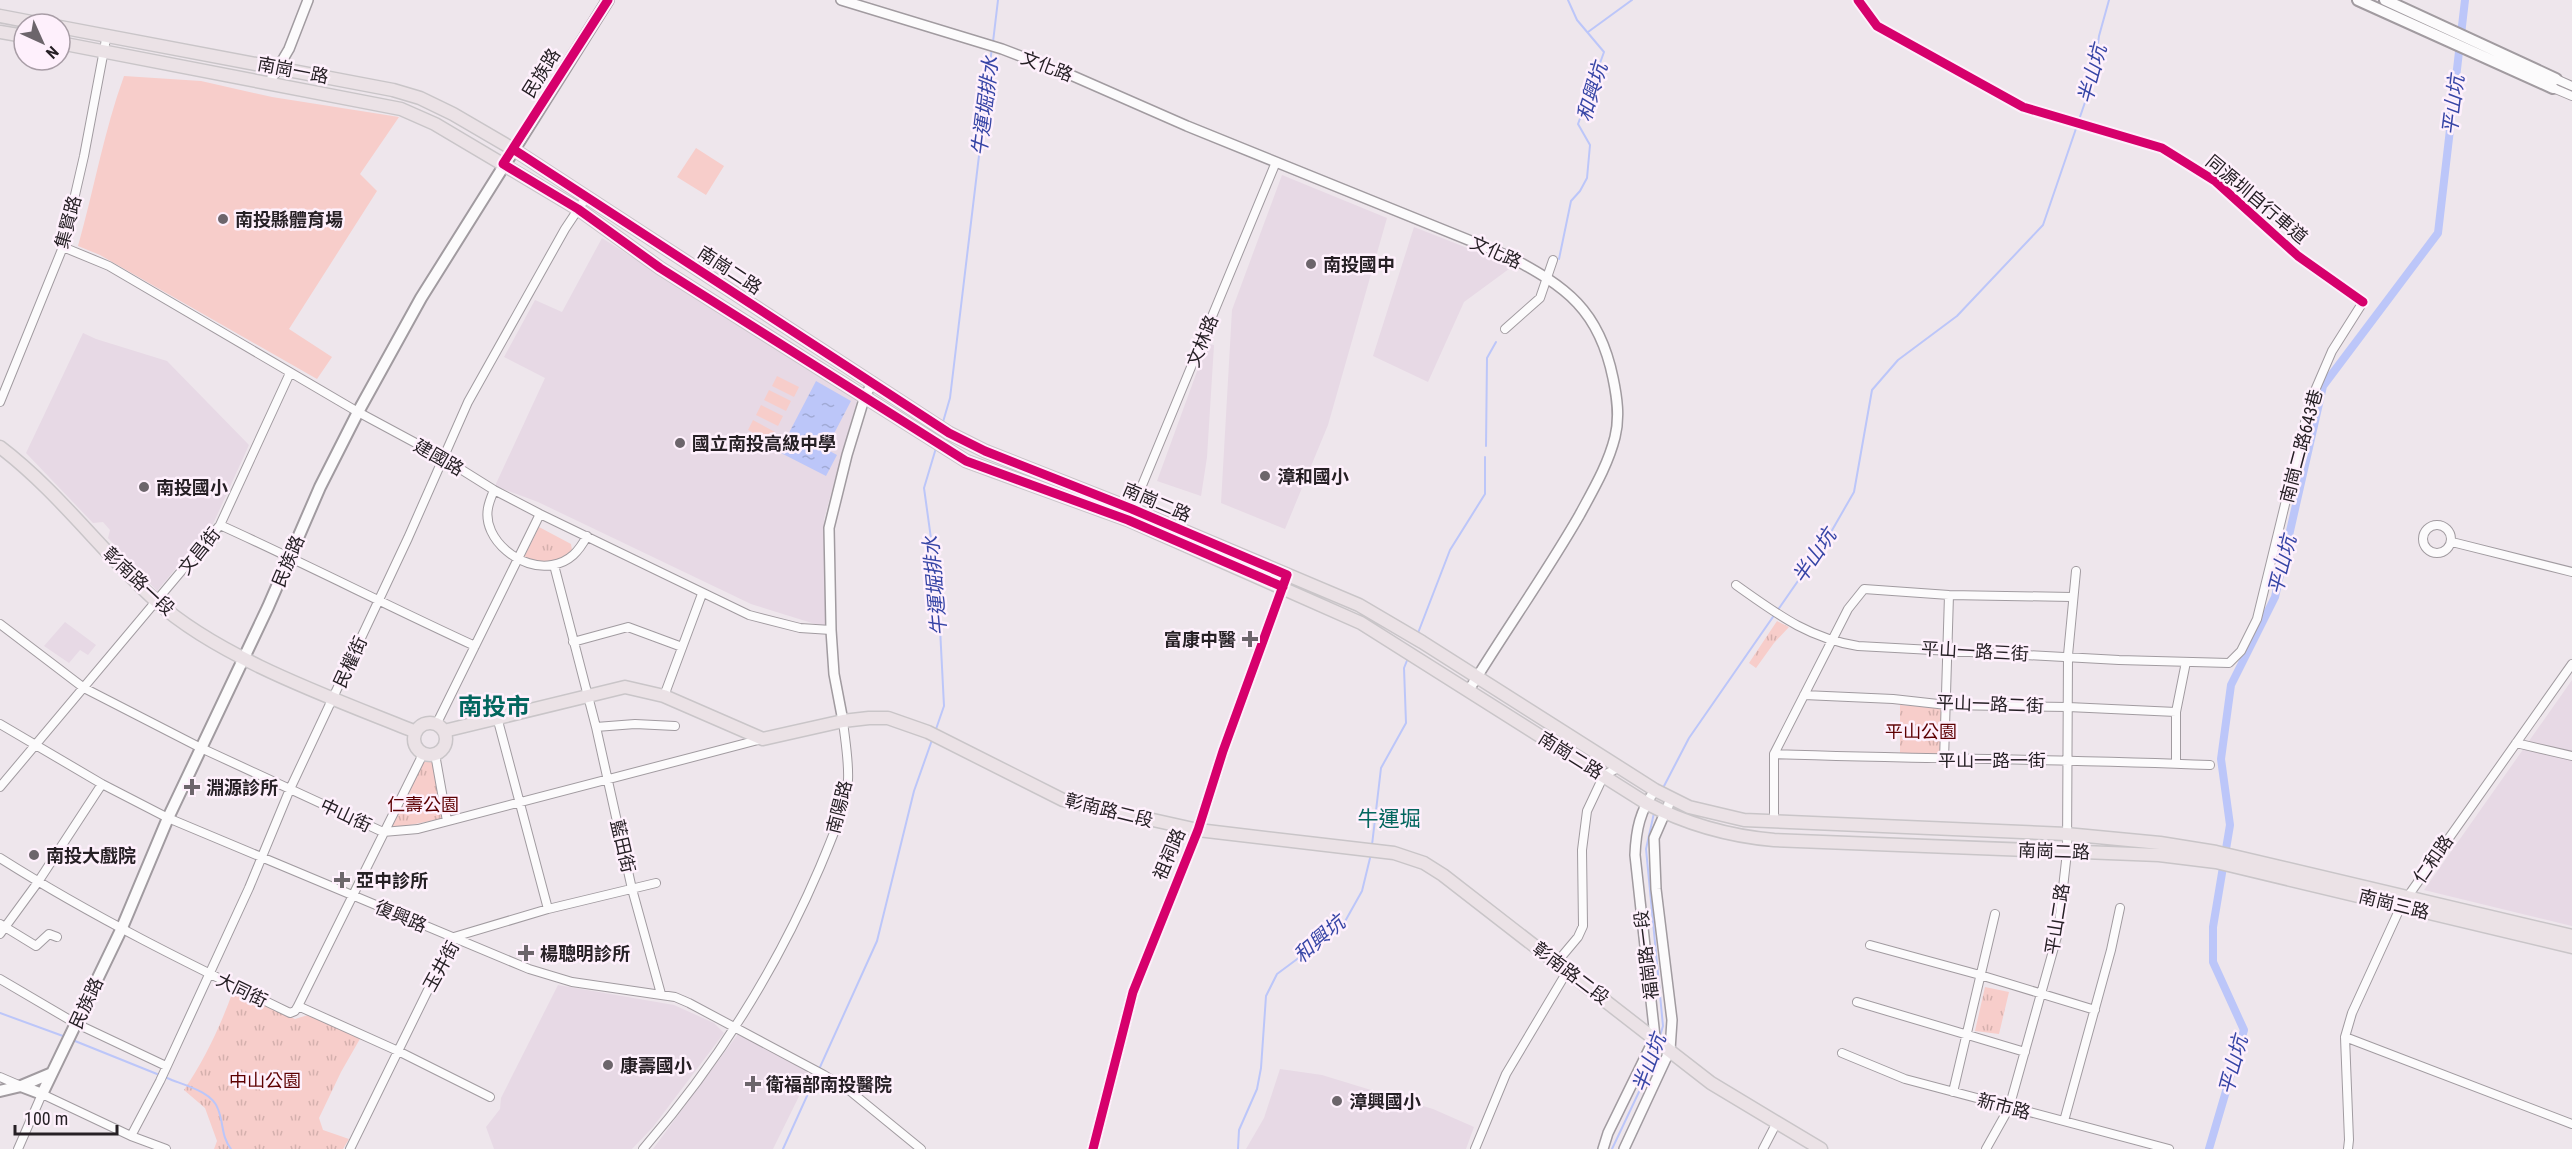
<svg xmlns="http://www.w3.org/2000/svg" width="2572" height="1149" font-family="'Roboto Condensed','Noto Sans TC',sans-serif">
	<style>
		.built { fill: #e7d9e5 }
		.grass { fill: url(#grass-tufts) }
		.garden { fill: #f7cdca }
		.water { fill: url(#water-ripples) }
		.lines { fill: none; stroke-linecap: round; stroke-linejoin: round }
		.stream { stroke: #bcc6f9; stroke-width: 2 }
		.canal { stroke: #bcc6f9; stroke-width: 8 }
		.minor-casing { stroke: #a19ba0; stroke-width: 10 }
		.tertiary-casing { stroke: #a19ba0; stroke-width: 12 }
		.secondary-casing { stroke: #a19ba0; stroke-width: 14 }
		.primary-casing { stroke: #c9c5c8; stroke-width: 15 }
		.minor { stroke: #fcfbfc; stroke-width: 8 }
		.tertiary { stroke: #fcfbfc; stroke-width: 9 }
		.secondary { stroke: #fcfbfc; stroke-width: 10 }
		.primary { stroke: #ebe2e6; stroke-width: 12 }
		.cycleway-casing { stroke: #fef0fc; stroke-width: 13 }
		.cycleway { stroke: #d6006c; stroke-width: 9 }
		.poi-dot { fill: #6c656b; stroke: #fef0fc; stroke-width: 2 }
		.labels { text-anchor: middle; dominant-baseline: central; stroke-width: 5; stroke-linejoin: round; paint-order: stroke }
		.street-label { font-size: 18px; fill: #262025; stroke: #fef0fc }
		.poi-label { font-size: 18px; font-weight: bold; fill: #262025; stroke: #fef0fc; text-anchor: start }
		.park-label { font-size: 18px; fill: #5d0002; stroke: #fef0fc }
		.water-label { font-size: 20px; font-style: italic; fill: #3745a6; stroke: #fef0fc }
		.quarter-label { font-size: 21px; fill: #03665e; stroke: #fef0fc }
		.district-label { font-size: 24px; font-weight: bold; fill: #03665e; stroke: #fef0fc }
	</style>
	<defs>
		<pattern id="grass-tufts" width="24" height="20" patternUnits="userSpaceOnUse" patternTransform="scale(1.5)"><rect width="24" height="20" fill="#f7cdca"/><path d="M3 7l-1-3M5 7V3M7 7l1-3M15 17l-1-3M17 17v-4M19 17l1-3" fill="none" stroke="#d4b0ad"/></pattern>
		<pattern id="water-ripples" width="26" height="14" patternUnits="userSpaceOnUse" patternTransform="scale(1.5)"><rect width="26" height="14" fill="#bcc6f9"/><path d="M2 4q2-2 4 0t4 0M15 11q2-2 4 0t4 0" fill="none" stroke="#a1aad5"/></pattern>
	</defs>
	<rect width="100%" height="100%" fill="#eee6ec"/>
	<path class="built" d="M 1282,175 L 1387,218 L 1328,425 L 1285,529 L 1221,503 L 1232,310 Z
		M 1414,227 L 1513,266 L 1464,302 L 1428,382 L 1373,356 Z
		M 602,238 L 857,400 L 824,519 L 828,628 L 751,604 L 538,502 L 495,486 L 545,378 L 504,357 L 535,300 L 562,312 Z
		M 83,333 L 96,339 L 167,361 L 249,445 L 213,524 L 157,591 L 108,538 L 110,530 L 103,522 L 93,523 L 26,453 Z
		M 1207,344 L 1214,345 L 1207,457 L 1201,496 L 1157,481 Z
		M 65,622 L 96,645 L 88,655 L 80,650 L 69,663 L 44,646 Z
		M 2572,680 L 2572,926 L 2424,890 Z
		M 558,985 L 674,1005 L 714,1023 L 724,1033 L 653,1127 L 632,1149 L 494,1149 L 486,1127 L 500,1109 L 501,1098 Z
		M 738,1034 L 811,1072 L 773,1149 L 653,1149 Z
		M 1280,1069 L 1322,1075 L 1433,1109 L 1474,1127 L 1466,1149 L 1246,1149 L 1264,1118 Z"/>
	<path class="grass" d="M 539,527 L 571,544 L 572,550 C 560,568 541,565 524,557 Z
		M 1777,621 L 1789,627 L 1774,643 L 1756,668 L 1749,663 Z
		M 1900,705 L 1943,708 L 1941,755 L 1900,753 Z
		M 432,759 L 445,818 L 390,829 L 423,760 Z
		M 1985,987 L 2009,992 L 1999,1034 L 1975,1031 Z
		M 233,991 L 239,992 L 295,1019 L 308,1015 L 361,1037 L 341,1072 L 319,1118 L 323,1130 L 349,1139 L 343,1149 L 214,1149 L 217,1141 L 205,1108 L 184,1090 C 204,1061 221,1025 233,991 Z"/>
	<path class="garden" d="M 124,76 L 201,81 L 272,97 L 399,117 L 360,174 L 377,191 L 289,329 L 332,357 L 317,379 L 100,255 L 78,246 C 94,189 104,131 124,76 Z
		M 696,148 L 724,166 L 706,195 L 677,177 Z
		M 777,376 L 799,387 L 794,397 L 772,386 Z
		M 769,390 L 791,401 L 786,411 L 764,400 Z
		M 761,405 L 783,416 L 778,426 L 756,415 Z
		M 753,420 L 775,432 L 770,442 L 748,430 Z"/>
	<path class="water" d="M 816,381 L 851,401 L 826,449 L 837,455 L 826,476 L 779,452 Z"/>
	<g class="lines">
		<path class="stream" d="M 1588,32 L 1632,0
			M 993,42 L 998,0
			M 1559,259 L 1571,201 L 1580,191 L 1587,178 L 1590,145 L 1578,124 L 1604,52 L 1577,20 L 1568,0
			M 943,422 L 950,398 L 992,47
			M 1486,446 L 1487,358 L 1496,342
			M 1418,633 L 1450,550 L 1485,494 L 1485,457
			M 935,732 L 944,706 L 938,589 L 924,488 L 936,448
			M 1663,788 L 1689,738 L 1827,539 L 1854,492 L 1872,390 L 1898,360 L 1957,316 L 2043,225 L 2094,76 L 2099,36 L 2109,0
			M 1654,813 L 1646,849 L 1663,1026 L 1660,1036
			M 1372,845 L 1381,768 L 1406,723 L 1404,668 L 1408,658
			M 0,1013 L 63,1036
			M 75,1041 L 157,1074
			M 167,1078 C 183,1085 212,1091 218,1109 C 224,1124 221,1136 231,1149
			M 783,1149 L 877,941 L 914,791 L 932,740
			M 1238,1149 L 1239,1130 L 1257,1089 L 1261,1068 L 1266,996 L 1277,974 L 1343,925 L 1362,891 L 1371,854
			M 1612,1149 L 1655,1058 L 1658,1048"/>
		<path class="canal" d="M 2209,1149 L 2244,1030 L 2213,962 L 2213,927 L 2230,825 L 2221,759 L 2231,685 L 2275,597 L 2323,386 L 2438,233 L 2465,0"/>
		<defs>
			<path id="minor" d="M 2556,79 L 2572,86
				M 2553,88 L 2572,96
				M 63,247 L 109,266 L 358,412 L 438,455 L 494,490 L 540,514 L 749,615 L 800,628 L 831,630
				M 1505,329 L 1540,298 L 1553,260
				M 0,402 L 63,247 L 84,156 L 107,34
				M 494,490 C 492,495 489,502 488,508 C 482,540 522,571 552,565 C 570,562 579,551 587,536
				M 1131,512 L 1276,162
				M2423 539a14 14 0 1 1 28 0a14 14 0 1 1-28 0Z
				M 220,525 C 306,564 390,607 475,646
				M 2452,542 L 2572,572
				M 554,565 L 596,727 L 632,889 L 661,994
				M 1736,585 C 1777,614 1808,638 1858,646 L 2119,660 L 2229,663 L 2241,651 L 2257,619 L 2310,402 L 2332,351 L 2363,302
				M 0,624 L 84,688 L 201,748 L 383,832 L 418,829 L 762,739
				M 573,642 L 628,627 L 682,647
				M 1804,695 L 1893,699 L 1947,705 L 2068,707 L 2176,712
				M 664,696 L 702,594
				M 497,717 L 548,909
				M 0,724 L 102,784 L 168,818 L 529,969 L 572,982 L 675,997 L 689,1003 L 824,1075 L 850,1091 L 921,1149
				M 436,725 L 540,514
				M 596,727 L 635,724 L 675,726
				M 2516,743 L 2572,756
				M 435,754 L 447,821
				M 1774,754 C 1919,759 2065,759 2210,765
				M 1944,760 L 1949,595
				M 2176,763 L 2176,712 L 2186,662
				M 0,787 L 220,525 L 290,373
				M 1774,822 L 1774,754 L 1848,609 L 1864,589 L 1949,595 L 2072,597
				M 0,858 C 93,917 191,965 290,1013 L 295,1011 L 298,1006 L 398,1051 L 490,1097
				M 0,924 L 36,946 L 49,934 L 57,937
				M 0,934 L 38,882 L 102,784
				M 1870,945 L 1980,975 L 2095,1010
				M 1557,962 L 1578,937 L 1583,926 L 1582,850 L 1587,811 L 1604,775 L 1620,767
				M 0,979 L 75,1023 L 166,1066
				M 1857,1002 L 2025,1052
				M 298,1006 L 423,754
				M 2345,1037 L 2572,1124
				M 1842,1053 L 1905,1079 L 2169,1149
				M 0,1077 L 21,1086
				M 1953,1092 L 1995,914
				M 2064,1121 L 2111,950 L 2120,908
				M 131,1136 L 160,1081 L 249,888 L 290,789 L 408,538 L 468,402 L 565,229 L 587,196
				M 18,1149 L 42,1094 L 131,1136 L 166,1149
				M 350,1149 L 454,937 L 548,909 L 656,883
				M 643,1149 C 716,1065 776,970 820,867 C 831,840 845,810 848,780 C 849,761 845,740 843,721
				M 1475,1149 L 1506,1074 L 1568,970
				M 1763,1149 L 1776,1124
				M 1986,1149 L 2009,1108 L 2058,933 L 2067,852 L 2068,655 L 2076,571
				M 2348,1149 L 2349,1140 L 2345,1037 L 2352,1013 L 2401,906 L 2572,664"/>
			<path id="tertiary" d="M 841,0 L 1002,49 L 1073,76 L 1187,126 L 1508,256 C 1567,287 1599,310 1613,378 C 1617,397 1620,417 1615,437 C 1608,465 1593,490 1579,516 C 1545,575 1505,631 1469,690
				M 269,83 L 289,49 L 308,0
				M 843,721 L 834,674 L 831,630 L 829,528 L 847,455 L 865,396 L 873,382
				M 1093,1149 L 1133,992 L 1198,830 L 1223,751 L 1287,575
				M 1603,1149 L 1608,1133 L 1655,1037 L 1635,855 C 1636,829 1640,811 1655,790
				M 1624,1149 L 1670,1050 L 1672,1020 L 1656,889 L 1654,838 L 1671,799"/>
			<path id="secondary" d="M 2358,0 L 2553,88
				M 2385,0 L 2556,79
				M 21,1086 L 42,1094 L 121,930 L 168,818 L 268,607 L 320,487 L 358,412 L 421,298 L 608,0
				M 0,1091 L 21,1086 L 52,1073"/>
			<path id="primary" d="M 0,16 L 42,24
				M 60,27 L 393,90 L 420,98 L 453,114 L 513,149 L 949,433 L 985,451 L 1132,509 L 1359,605 L 1422,642 L 1655,790 L 1689,807 L 1744,820 L 2066,834 L 2160,843 L 2216,852 L 2572,936
				M 0,32 L 24,36
				M 60,43 L 401,109 L 435,124 L 578,209 L 660,268 L 966,461 L 1128,520 L 1361,623 L 1646,803 C 1688,825 1728,836 1774,840 L 2159,855 L 2216,862 L 2572,947
				M 0,447 C 58,491 102,552 156,601 C 220,659 335,699 416,732
				M414 739a16 16 0 1 1 32 0a16 16 0 1 1-32 0Z
				M 444,731 L 625,687 L 664,696 L 763,739 L 843,721 L 869,718 L 888,718 L 928,732 L 1063,800 L 1198,830 L 1394,853 L 1424,863 L 1443,875 L 1711,1083 L 1821,1149"/>
		</defs>
		<use href="#minor" class="minor-casing"/>
		<use href="#tertiary" class="tertiary-casing"/>
		<use href="#secondary" class="secondary-casing"/>
		<use href="#primary" class="primary-casing"/>
		<use href="#minor" class="minor"/>
		<use href="#tertiary" class="tertiary"/>
		<use href="#secondary" class="secondary"/>
		<use href="#primary" class="primary"/>
		<defs>
			<path id="cycleway" d="M 608,0 L 503,164 L 578,209 L 660,268 L 966,461 L 1128,520 L 1283,587
				M 1858,0 L 1877,26 L 2023,107 L 2162,148 L 2215,181 L 2298,256 L 2363,302
				M 513,149 L 949,433 L 985,451 L 1132,509 L 1287,575 L 1223,751 L 1198,830 L 1133,992 L 1093,1149"/>
		</defs>
		<use href="#cycleway" class="cycleway-casing"/>
		<use href="#cycleway" class="cycleway"/>
	</g>
	<g class="poi-dot">
		<circle cx="223" cy="219" r="6"/>
		<circle cx="1311" cy="264" r="6"/>
		<circle cx="680" cy="443" r="6"/>
		<circle cx="1265" cy="476" r="6"/>
		<circle cx="144" cy="487" r="6"/>
		<path d="M1247 630h6v6h6v6h-6v6h-6v-6h-6v-6h6z"/>
		<path d="M189 778h6v6h6v6h-6v6h-6v-6h-6v-6h6z"/>
		<circle cx="34" cy="855" r="6"/>
		<path d="M339 871h6v6h6v6h-6v6h-6v-6h-6v-6h6z"/>
		<path d="M523 944h6v6h6v6h-6v6h-6v-6h-6v-6h6z"/>
		<circle cx="608" cy="1065" r="6"/>
		<path d="M750 1075h6v6h6v6h-6v6h-6v-6h-6v-6h6z"/>
		<circle cx="1337" cy="1101" r="6"/>
	</g>
	<g class="labels">
		<g class="street-label">
			<text transform="translate(1047 66) rotate(21)">文化路</text>
			<text transform="translate(293 70) rotate(11)">南崗一路</text>
			<text transform="translate(541 73) rotate(-58)">民族路</text>
			<text transform="translate(2257 199) rotate(40)">同源圳自行車道</text>
			<text transform="translate(68 222) rotate(-75)">集賢路</text>
			<text transform="translate(1496 252) rotate(24)">文化路</text>
			<text transform="translate(730 270) rotate(33)">南崗二路</text>
			<text transform="translate(1202 341) rotate(-68)">文林路</text>
			<text transform="translate(2301 446) rotate(-75)">南崗二路643巷</text>
			<text transform="translate(439 457) rotate(30)">建國路</text>
			<text transform="translate(1157 502) rotate(23)">南崗二路</text>
			<text transform="translate(199 551) rotate(-51)">文昌街</text>
			<text transform="translate(288 561) rotate(-67)">民族路</text>
			<text transform="translate(139 581) rotate(43)">彰南路一段</text>
			<text transform="translate(1975 651) rotate(3)">平山一路三街</text>
			<text transform="translate(350 662) rotate(-65)">民權街</text>
			<text transform="translate(1990 704) rotate(2)">平山一路二街</text>
			<text transform="translate(1571 755) rotate(32)">南崗二路</text>
			<text x="1992" y="760">平山一路一街</text>
			<text transform="translate(839 807) rotate(-76)">南陽路</text>
			<text transform="translate(1109 810) rotate(14)">彰南路二段</text>
			<text transform="translate(346 815) rotate(25)">中山街</text>
			<text transform="translate(623 846) rotate(77)">藍田街</text>
			<text transform="translate(2054 851) rotate(2)">南崗二路</text>
			<text transform="translate(1169 854) rotate(-67)">祖祠路</text>
			<text transform="translate(2433 859) rotate(-55)">仁和路</text>
			<text transform="translate(2394 904) rotate(14)">南崗三路</text>
			<text transform="translate(401 916) rotate(23)">復興路</text>
			<text transform="translate(2057 919) rotate(-81)">平山二路</text>
			<text transform="translate(1646 955) rotate(-97)">福崗路一段</text>
			<text transform="translate(441 966) rotate(-61)">玉井街</text>
			<text transform="translate(1571 973) rotate(37)">彰南路二段</text>
			<text transform="translate(242 990) rotate(26)">大同街</text>
			<text transform="translate(86 1003) rotate(-65)">民族路</text>
			<text transform="translate(2004 1106) rotate(15)">新市路</text>
		</g>
		<g class="poi-label">
			<text x="235" y="219">南投縣體育場</text>
			<text x="1323" y="264">南投國中</text>
			<text x="692" y="443">國立南投高級中學</text>
			<text x="1277" y="476">漳和國小</text>
			<text x="156" y="487">南投國小</text>
			<text x="1236" y="639" text-anchor="end">富康中醫</text>
			<text x="206" y="787">淵源診所</text>
			<text x="46" y="855">南投大戲院</text>
			<text x="356" y="880">亞中診所</text>
			<text x="540" y="953">楊聰明診所</text>
			<text x="620" y="1065">康壽國小</text>
			<text x="766" y="1084">衛福部南投醫院</text>
			<text x="1349" y="1101">漳興國小</text>
		</g>
		<g class="park-label">
			<text x="1921" y="731">平山公園</text>
			<text x="423" y="804">仁壽公園</text>
			<text x="265" y="1080">中山公園</text>
		</g>
		<g class="water-label">
			<text transform="translate(2092 74) rotate(-75)">半山坑</text>
			<text transform="translate(1592 92) rotate(-73)">和興坑</text>
			<text transform="translate(2453 105) rotate(-83)">平山坑</text>
			<text transform="translate(985 106) rotate(-83)">牛運堀排水</text>
			<text transform="translate(1814 556) rotate(-56)">半山坑</text>
			<text transform="translate(2282 565) rotate(-76)">平山坑</text>
			<text transform="translate(935 586) rotate(-95)">牛運堀排水</text>
			<text transform="translate(1319 939) rotate(-41)">和興坑</text>
			<text transform="translate(1649 1063) rotate(-70)">半山坑</text>
			<text transform="translate(2233 1065) rotate(-75)">平山坑</text>
		</g>
		<g class="quarter-label">
			<text x="1389" y="819">牛運堀</text>
		</g>
		<g class="district-label">
			<text x="494" y="707">南投市</text>
		</g>
	</g>
	<g transform="translate(42 42) rotate(135)"><circle r="28" fill="#fef0fc" stroke="#a89da6" stroke-width="1.5"/>
	<path d="M0-4.5L10 22L0 15L-10 22Z" fill="#6c656b"/>
	<text y="-9" font-size="16" font-weight="bold" text-anchor="middle" fill="#262025">N</text>
	</g>
	<path d="M15 1125v9h102v-9" fill="none" stroke="#262025" stroke-width="3"/>
	<text x="24" y="1125" font-size="18" fill="#262025" stroke="#fef0fc" stroke-width="4.5" paint-order="stroke">100 m</text>
</svg>
